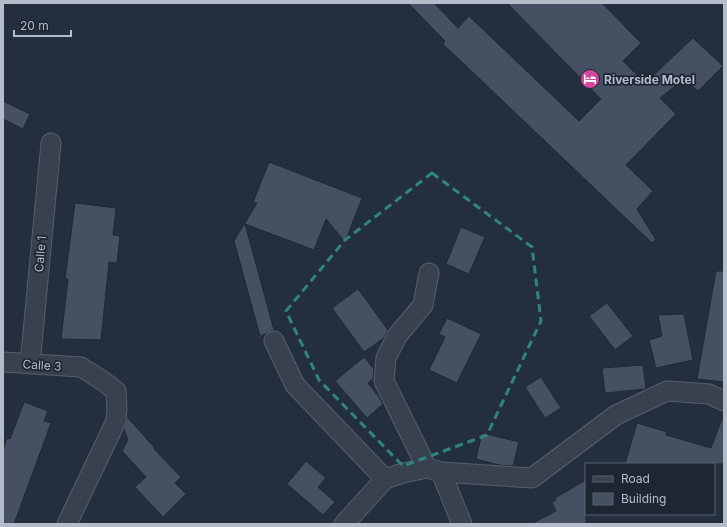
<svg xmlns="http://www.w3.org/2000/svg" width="727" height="527" font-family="Inter,sans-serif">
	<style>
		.building { fill: #455162; stroke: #1f2835 }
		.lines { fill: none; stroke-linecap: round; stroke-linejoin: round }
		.minor-casing { stroke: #565f6c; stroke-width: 21 }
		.minor { stroke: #38414e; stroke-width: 19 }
		.marked { fill: none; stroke: #308480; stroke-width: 3; stroke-dasharray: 8 5; stroke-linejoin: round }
		.labels { text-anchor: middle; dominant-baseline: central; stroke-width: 3.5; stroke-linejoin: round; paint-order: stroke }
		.poi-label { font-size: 12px; font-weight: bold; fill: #b4bcc9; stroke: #1d2633; text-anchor: start }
		.street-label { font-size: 12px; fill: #b4bcc9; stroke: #1d2633 }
	</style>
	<rect width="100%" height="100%" fill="#242f3e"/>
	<path class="building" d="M 408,3 L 434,3 L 458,28 L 469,16 L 579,121 L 601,99 L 507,3 L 602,3 L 641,43 L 623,61 L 645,83 L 693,38 L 723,66 L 698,91 L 684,79 L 660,98 L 676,114 L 626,165 L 653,191 L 637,209 L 656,240 L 652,243 L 443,44 L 445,41 Z
		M 3,101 L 30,114 L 23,129 L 3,119 Z
		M 269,162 L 362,198 L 345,242 L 326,219 L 314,250 L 245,224 L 274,330 L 260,336 L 234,241 L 257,203 L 253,202 Z
		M 75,203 L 116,208 L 113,235 L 120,236 L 117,263 L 109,262 L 101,340 L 61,339 L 68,279 L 65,279 Z
		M 461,227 L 485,237 L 469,274 L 446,264 Z
		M 716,271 L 724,271 L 724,382 L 697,379 Z
		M 358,289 L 388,330 L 384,338 L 364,352 L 332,308 Z
		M 607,303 L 633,336 L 615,350 L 589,316 Z
		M 684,314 L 693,360 L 656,368 L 649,340 L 662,336 L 658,315 Z
		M 447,318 L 481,334 L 457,383 L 429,370 L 445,337 L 439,334 Z
		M 364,357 L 374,369 L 373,379 L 368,383 L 379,397 L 383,404 L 367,418 L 335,381 Z
		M 643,365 L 646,389 L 605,393 L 602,368 Z
		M 541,377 L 561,408 L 545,418 L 525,387 Z
		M 24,402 L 48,411 L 44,421 L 51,423 L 14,524 L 3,524 L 3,449 L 7,438 L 10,439 Z
		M 723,416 L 724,464 L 625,464 L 637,423 L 667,432 L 666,435 L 711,448 Z
		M 127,417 L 155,448 L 154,449 L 181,477 L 175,483 L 186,494 L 163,517 L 135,487 L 146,477 L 122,451 L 128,440 L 124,429 Z
		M 482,433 L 519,442 L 513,466 L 499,465 L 476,459 Z
		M 306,461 L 326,478 L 318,487 L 335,502 L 323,515 L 287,484 Z
		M 586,480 L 586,524 L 531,524 L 556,511 L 552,503 L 556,500 L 555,498 Z"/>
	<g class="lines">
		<defs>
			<path id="minor" d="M 274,341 L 295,385 L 385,479
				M 3,362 L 81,367 L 103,381 L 116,391 L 117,409 L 116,421 L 67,524
				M 30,364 L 51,143
				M 427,468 L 384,381 L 386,358 L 397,336 L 423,305 L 429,273
				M 441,472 L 462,524
				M 344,524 L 385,479 L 403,473 L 427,468 L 441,472 L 532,478 L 616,415 L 667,391 L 709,394 L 724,401"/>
		</defs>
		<use href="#minor" class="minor-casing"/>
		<use href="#minor" class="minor"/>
	</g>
	<path class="marked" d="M 432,173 L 532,247 L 541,321 L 487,435 L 403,466 L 319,380 L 286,311 L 345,240 Z"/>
	<defs>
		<symbol id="hotel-disc" viewBox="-11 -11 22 22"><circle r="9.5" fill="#d1479c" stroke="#1d2633"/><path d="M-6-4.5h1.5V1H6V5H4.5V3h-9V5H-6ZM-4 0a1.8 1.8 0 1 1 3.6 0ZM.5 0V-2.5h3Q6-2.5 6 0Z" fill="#fff"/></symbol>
	</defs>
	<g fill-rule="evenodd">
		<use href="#hotel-disc" x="579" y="68" width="22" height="22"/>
	</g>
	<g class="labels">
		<g class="poi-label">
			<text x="604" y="79">Riverside Motel</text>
		</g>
		<g class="street-label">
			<text transform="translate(40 254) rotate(-85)">Calle 1</text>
			<text transform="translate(42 365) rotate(4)">Calle 3</text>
		</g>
	</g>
	<rect width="727" height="527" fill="none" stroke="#b4bcc9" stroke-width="8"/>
	<rect x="585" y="463" width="130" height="52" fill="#1d2633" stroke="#59626f"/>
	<rect x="593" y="476" width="20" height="6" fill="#38414e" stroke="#59626f"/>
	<text x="621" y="483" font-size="12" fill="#b4bcc9">Road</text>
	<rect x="593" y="493" width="20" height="12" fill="#455162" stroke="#59626f"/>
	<text x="621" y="503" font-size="12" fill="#b4bcc9">Building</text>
	<path d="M14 30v6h57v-6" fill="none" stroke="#b4bcc9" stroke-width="2"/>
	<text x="20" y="30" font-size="12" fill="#b4bcc9" stroke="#1d2633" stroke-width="3" paint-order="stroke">20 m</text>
</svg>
